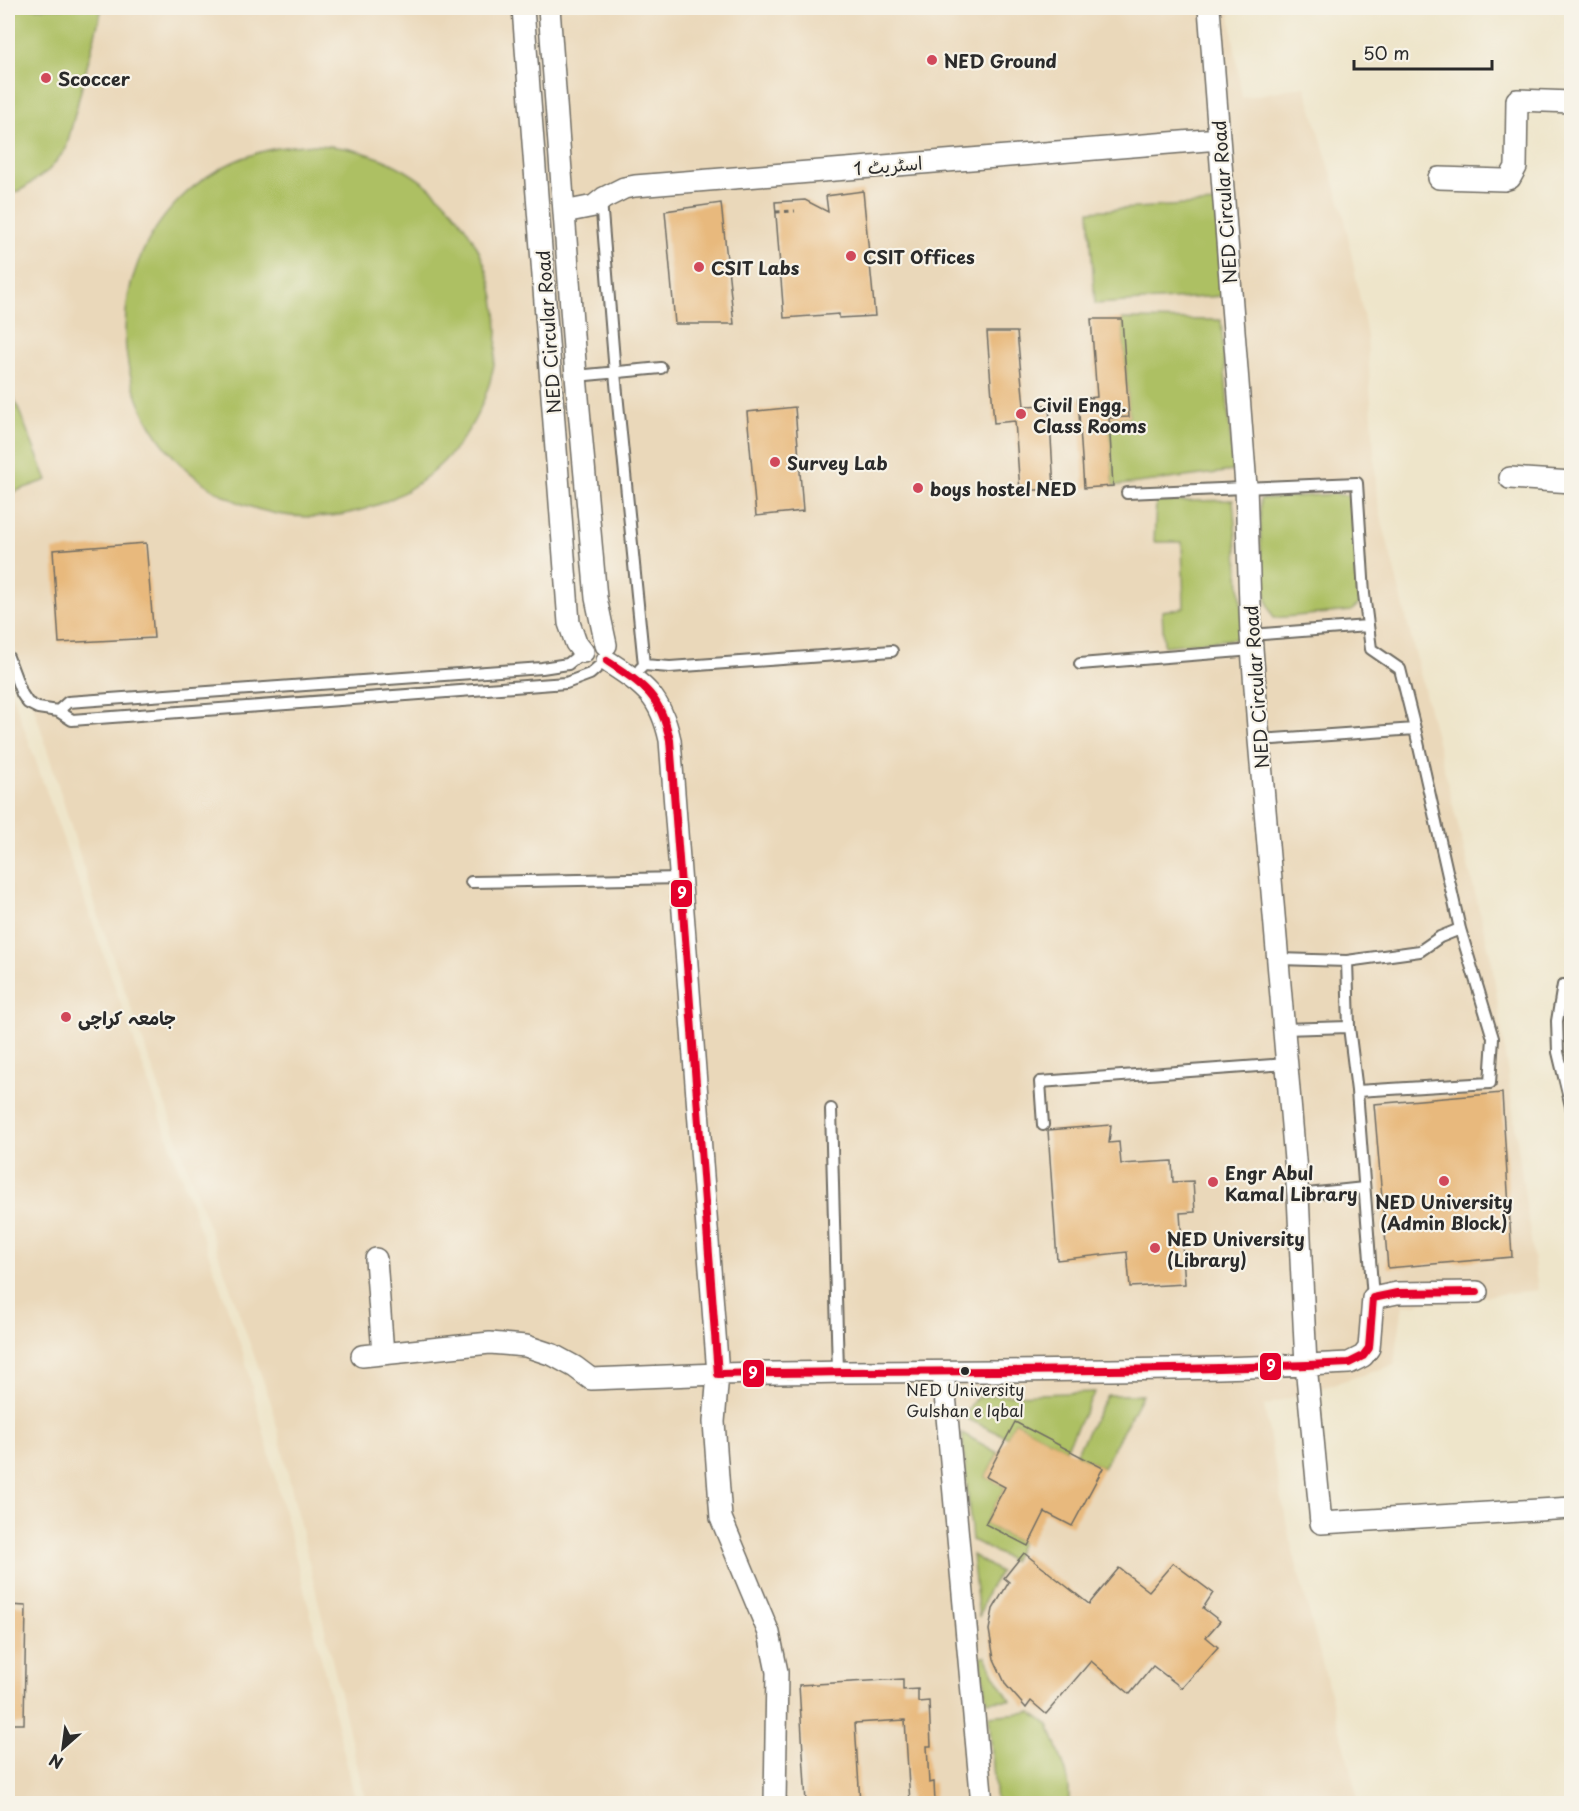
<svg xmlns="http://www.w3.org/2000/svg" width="1579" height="1811" font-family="'Playpen Sans','Playpen Sans Arabic',sans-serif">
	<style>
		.built { fill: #ead8ba }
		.green { fill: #adc064; stroke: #6c7648; stroke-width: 1.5 }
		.building { fill: #e8b97d }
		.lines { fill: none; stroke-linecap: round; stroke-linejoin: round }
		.service-casing { stroke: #6f6c63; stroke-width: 14 }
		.minor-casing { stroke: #6f6c63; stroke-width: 24 }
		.path { stroke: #6f6c63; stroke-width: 3; stroke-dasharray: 4.5 4.5; stroke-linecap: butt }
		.service { stroke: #fff; stroke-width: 10 }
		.minor { stroke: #fff; stroke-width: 21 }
		.bus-1-casing { stroke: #f7f3e8; stroke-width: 12 }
		.bus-1 { stroke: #e4002b; stroke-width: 8 }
		.poi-dot { fill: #d1495b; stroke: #f7f3e8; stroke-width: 2 }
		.bus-dot { fill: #2b2b2b; stroke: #f7f3e8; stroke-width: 2 }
		.labels { text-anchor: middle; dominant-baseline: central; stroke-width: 4.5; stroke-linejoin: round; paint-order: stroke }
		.bus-label { font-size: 16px; fill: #2b2b2b; stroke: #f7f3e8 }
		.poi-label { font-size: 18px; font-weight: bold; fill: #2b2b2b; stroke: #f7f3e8; text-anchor: start }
		.street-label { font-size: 18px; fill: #2b2b2b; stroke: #f7f3e8 }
		.line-badge { stroke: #f7f3e8; stroke-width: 2 }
		.badge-label { font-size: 16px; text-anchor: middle; font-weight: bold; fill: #fff }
	</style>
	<rect width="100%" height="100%" fill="#f7f3e8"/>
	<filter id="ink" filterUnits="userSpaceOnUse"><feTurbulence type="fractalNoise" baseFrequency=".0167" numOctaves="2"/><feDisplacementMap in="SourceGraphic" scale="12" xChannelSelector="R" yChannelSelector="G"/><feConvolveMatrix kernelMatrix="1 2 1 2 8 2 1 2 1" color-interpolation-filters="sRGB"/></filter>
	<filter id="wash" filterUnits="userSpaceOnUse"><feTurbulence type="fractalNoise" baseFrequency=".008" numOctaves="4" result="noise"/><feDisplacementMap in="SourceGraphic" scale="24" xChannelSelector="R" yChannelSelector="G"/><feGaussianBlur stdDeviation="1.35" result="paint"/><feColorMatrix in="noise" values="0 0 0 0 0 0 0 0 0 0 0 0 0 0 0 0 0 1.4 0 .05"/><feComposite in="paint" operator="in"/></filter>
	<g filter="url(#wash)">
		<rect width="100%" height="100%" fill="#eee5ca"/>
		<path class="built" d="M 8,8 L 1229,8 L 1242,98 L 1305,86 L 1344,215 L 1367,336 L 1377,500 L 1492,962 L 1538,1290 L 1403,1305 L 1394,1365 L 1264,1406 L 1289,1536 L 1359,1803 L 366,1803 L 272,1406 L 101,923 L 19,659 L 8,633 Z
			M 8,682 L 243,1352 L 311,1616 L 356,1803 L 8,1803 Z"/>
		<path class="green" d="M 8,8 L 102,8 L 66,149 L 49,170 L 24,188 L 8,196 Z
			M125 331a186 186 0 1 1 372 0a186 186 0 1 1-372 0Z
			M 1216,203 L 1223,296 L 1095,304 L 1089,211 Z
			M 1122,319 L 1221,320 L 1233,471 L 1113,486 L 1109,418 L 1129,417 Z
			M 12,393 L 47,480 L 8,494 L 8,395 Z
			M 1335,494 L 1358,497 L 1366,598 L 1351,611 L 1274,618 C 1258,591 1261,531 1260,499 Z
			M 1233,500 L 1244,638 L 1164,646 L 1162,611 L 1184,608 L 1182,542 L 1154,542 L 1156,502 Z
			M 1095,1392 L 1066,1449 L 1015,1422 L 1007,1437 L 963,1417 L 975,1399 L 982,1396 Z
			M 1107,1395 L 1142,1395 L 1103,1468 L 1076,1454 Z
			M 962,1433 L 998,1453 L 986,1477 L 1005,1487 L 985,1524 L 1021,1543 L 1012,1561 L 972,1540 Z
			M 972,1555 L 1000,1572 L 988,1590 L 979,1617 Z
			M 986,1656 L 994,1674 L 1010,1700 L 987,1701 L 981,1656 Z
			M 1031,1712 L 1049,1725 L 1066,1772 L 1069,1787 L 1069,1803 L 996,1803 L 989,1716 Z"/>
		<g id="blocks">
			<path class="building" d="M 863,191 L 875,316 L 839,318 L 839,314 L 784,318 L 775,202 L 805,200 L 828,212 L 826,196 Z
				M 721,203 L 734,324 L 675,324 L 665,211 Z
				M 1091,319 L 1122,319 L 1129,417 L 1109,418 L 1113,486 L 1084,488 L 1078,399 L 1097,397 Z
				M 987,332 L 1017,332 L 1024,406 L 1049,405 L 1054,489 L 1020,491 L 1015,421 L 994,423 Z
				M 795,407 L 803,511 L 756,516 L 747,412 Z
				M 146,543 L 154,638 L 59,643 L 53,550 Z
				M 1502,1093 L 1512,1257 L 1388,1268 L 1374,1104 Z
				M 1111,1125 L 1109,1143 L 1119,1142 L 1121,1164 L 1172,1161 L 1173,1182 L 1193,1181 L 1195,1212 L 1180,1213 L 1185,1284 L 1130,1287 L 1127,1252 L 1057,1260 L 1048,1130 Z
				M 1015,1422 L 1103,1468 L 1072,1526 L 1045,1512 L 1028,1546 L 985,1524 L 1005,1487 L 986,1477 Z
				M 1024,1553 L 1089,1604 L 1119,1568 L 1149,1591 L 1173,1563 L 1213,1593 L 1203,1608 L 1220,1621 L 1206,1637 L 1218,1647 L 1182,1688 L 1153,1666 L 1130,1694 L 1091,1661 L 1046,1714 L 1031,1701 L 1026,1708 L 1006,1685 L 994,1659 L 989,1630 L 993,1609 L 1009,1582 L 1004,1578 Z
				M 8,1605 L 26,1606 L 24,1724 L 8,1724 Z
				M 903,1679 L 903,1690 L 918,1689 L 918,1702 L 929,1701 L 931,1746 L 927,1746 L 929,1783 L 934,1782 L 935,1803 L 910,1803 L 905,1720 L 855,1723 L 860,1803 L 806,1803 L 799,1685 Z"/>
		</g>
	</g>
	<g filter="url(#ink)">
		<use href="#blocks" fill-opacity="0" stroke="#6f6c63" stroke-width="1.5"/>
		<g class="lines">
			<defs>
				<path id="service" d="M 601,200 L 615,373 L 644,665
					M 576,376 L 661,368
					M 1127,493 L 1357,483 L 1364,594 L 1371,649 L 1400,669 L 1415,729 L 1460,929 L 1493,1038 L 1490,1083 L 1357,1091
					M 1251,635 L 1367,626
					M 8,657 L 22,694 L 28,703 L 38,708 L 58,711 L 72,720 L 566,683 L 590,674 L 598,667
					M 1080,664 L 1253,650
					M 640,669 L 644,665 L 670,667 L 892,651
					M 58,711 L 68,702 L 542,668 L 568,664 L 583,652
					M 1259,740 L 1415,729
					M 471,882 L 682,878
					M 1279,959 L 1347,961 L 1420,951 L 1440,937 L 1460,929
					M 1347,961 L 1349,1027 L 1357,1091 L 1373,1298
					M 1563,985 L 1557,1021 L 1558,1052 L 1572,1110
					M 1283,1029 L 1349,1027
					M 831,1109 L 838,1371
					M 1043,1125 L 1040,1082 L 1287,1064
					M 1298,1195 L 1364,1188"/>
				<path id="minor" d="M 523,8 L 569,623 L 576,643 L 583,652
					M 549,8 L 576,376 L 596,598 L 606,645
					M 1209,8 L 1246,486 L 1251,635 L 1259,740 L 1298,1195 L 1306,1365 L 1321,1523 L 1572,1508
					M 1439,178 L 1504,180 L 1510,178 L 1516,167 L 1517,100 L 1572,102
					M 564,212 L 594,206 L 604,198 L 624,188 L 635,186 L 1219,139
					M 1510,478 L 1572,482
					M 607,661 C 645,686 660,695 670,740 L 718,1374 C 928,1369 1139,1374 1349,1363 L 1363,1356 L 1369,1348 L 1373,1298 L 1397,1293 L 1477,1292
					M 376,1259 L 383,1354
					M 362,1356 L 490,1343 L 526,1346 L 553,1355 L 575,1367 L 591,1379 L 718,1374 L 714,1422 L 721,1518 L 769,1633 L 777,1672 L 775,1804
					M 943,1372 L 982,1804"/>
			</defs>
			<use href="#service" class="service-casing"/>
			<use href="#minor" class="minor-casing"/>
			<path class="path" d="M 776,212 L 795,211"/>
			<use href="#service" class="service"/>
			<use href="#minor" class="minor"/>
			<defs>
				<path id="bus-1" d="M 607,661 C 645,686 660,695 670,740 L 718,1374 C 928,1369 1139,1374 1349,1363 L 1363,1356 L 1369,1348 L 1373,1298 L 1397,1293 L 1477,1292"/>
			</defs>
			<use href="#bus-1" class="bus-1-casing"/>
			<use href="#bus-1" class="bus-1"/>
		</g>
	</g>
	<g class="poi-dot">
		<circle cx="932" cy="60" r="6"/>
		<circle cx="46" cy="78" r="6"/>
		<circle cx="851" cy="256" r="6"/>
		<circle cx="699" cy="267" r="6"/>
		<circle cx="1021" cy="414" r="6"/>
		<circle cx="775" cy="462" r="6"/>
		<circle cx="918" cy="488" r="6"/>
		<circle cx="66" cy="1017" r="6"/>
		<circle cx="1444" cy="1181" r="6"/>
		<circle cx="1213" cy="1182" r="6"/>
		<circle cx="1155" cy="1248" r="6"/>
	</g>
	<circle class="bus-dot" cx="965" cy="1371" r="5"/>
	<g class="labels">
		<g class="bus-label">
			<text x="965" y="1389">NED University<tspan x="965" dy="21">Gulshan e Iqbal</tspan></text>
		</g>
		<g class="poi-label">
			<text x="944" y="60">NED Ground</text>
			<text x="58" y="78">Scoccer</text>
			<text x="863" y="256">CSIT Offices</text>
			<text x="711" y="267">CSIT Labs</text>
			<text x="1033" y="404">Civil Engg.<tspan x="1033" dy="21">Class Rooms</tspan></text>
			<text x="787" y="462">Survey Lab</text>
			<text x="930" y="488">boys hostel NED</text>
			<text x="78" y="1017">جامعہ کراچی</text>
			<text x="1225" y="1172">Engr Abul<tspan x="1225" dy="21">Kamal Library</tspan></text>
			<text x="1444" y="1201" text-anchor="middle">NED University<tspan x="1444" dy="21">(Admin Block)</tspan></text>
			<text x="1167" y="1238">NED University<tspan x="1167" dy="21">(Library)</tspan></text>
		</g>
		<g class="street-label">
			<text transform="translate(888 165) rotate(-5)">اسٹریٹ 1</text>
			<text transform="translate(1224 202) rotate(-94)">NED Circular Road</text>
			<text transform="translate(548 332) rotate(-94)">NED Circular Road</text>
			<text transform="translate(1256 687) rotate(-94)">NED Circular Road</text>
		</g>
	</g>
	<g class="line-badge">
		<rect x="670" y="879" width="23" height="29" rx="6" fill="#e4002b"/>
		<rect x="1259" y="1352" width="23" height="29" rx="6" fill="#e4002b"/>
		<rect x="742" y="1359" width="23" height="29" rx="6" fill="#e4002b"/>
	</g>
	<g class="badge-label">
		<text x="682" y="899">9</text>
		<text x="1271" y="1372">9</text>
		<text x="753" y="1379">9</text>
	</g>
	<rect width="1579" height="1811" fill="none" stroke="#f7f3e8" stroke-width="30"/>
	<g transform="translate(63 1748) rotate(208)" stroke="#f7f3e8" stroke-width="4.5" paint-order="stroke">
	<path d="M0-4.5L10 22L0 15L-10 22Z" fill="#2b2b2b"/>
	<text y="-9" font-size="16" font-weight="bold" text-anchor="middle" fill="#2b2b2b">N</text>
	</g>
	<path d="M1354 60v9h138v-9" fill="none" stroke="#2b2b2b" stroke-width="3"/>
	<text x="1363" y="60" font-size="18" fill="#2b2b2b" stroke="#f7f3e8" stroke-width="4.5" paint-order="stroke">50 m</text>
</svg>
